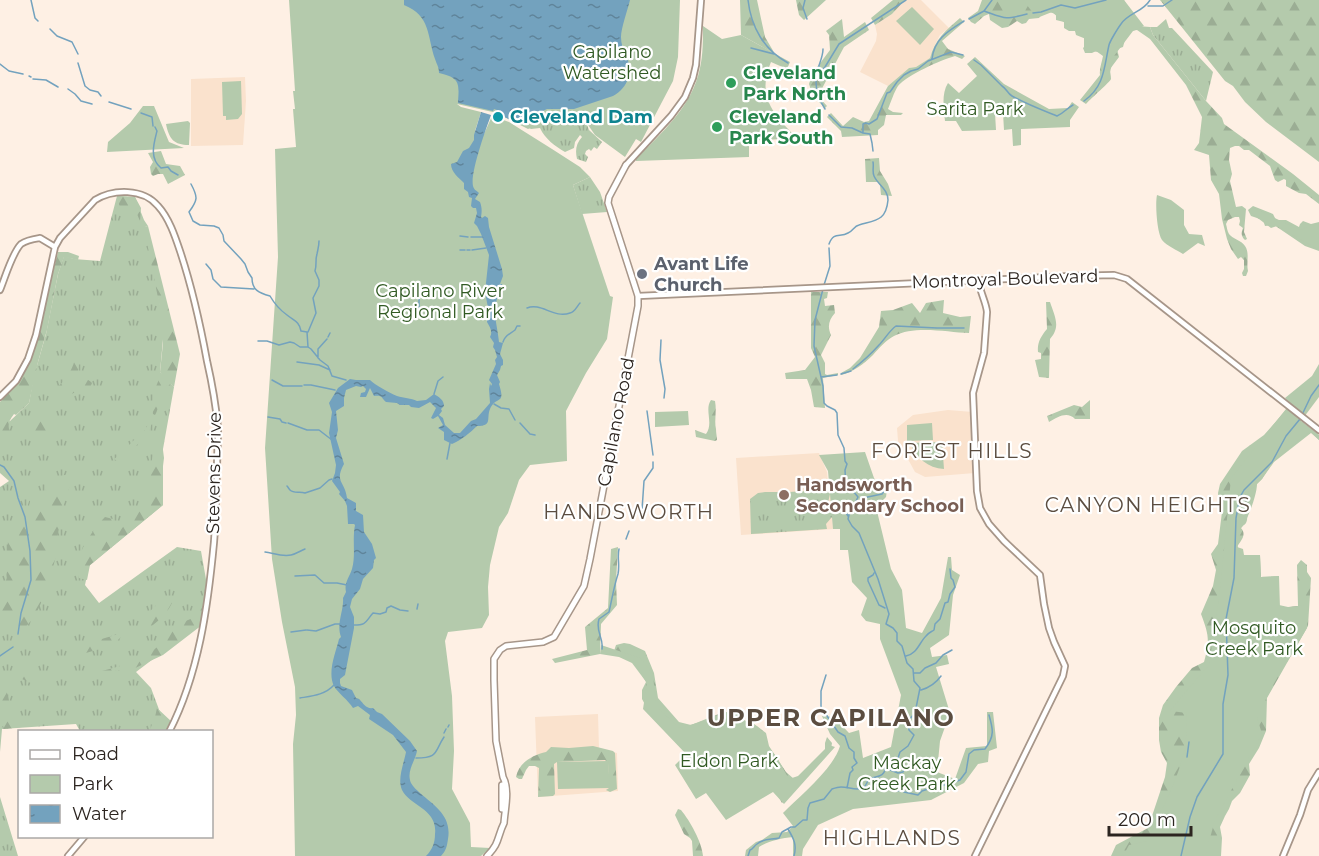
<svg xmlns="http://www.w3.org/2000/svg" width="1319" height="856" font-family="Montserrat,sans-serif">
	<style>
		.built { fill: #fae2cd }
		.grass { fill: url(#grass-tufts) }
		.forest { fill: url(#forest-firs) }
		.park { fill: #b4caac }
		.water { fill: url(#water-ripples) }
		.lines { fill: none; stroke-linecap: round; stroke-linejoin: round }
		.stream { stroke: #73a2be; stroke-width: 1.5 }
		.tertiary-casing { stroke: #a79689; stroke-width: 8 }
		.secondary-casing { stroke: #a79689; stroke-width: 8 }
		.tertiary { stroke: #fff; stroke-width: 4.5 }
		.secondary { stroke: #fff; stroke-width: 5 }
		.leisure-dot { fill: #2e9e5b; stroke: #fff; stroke-width: 2 }
		.culture-dot { fill: #0f9aa8; stroke: #fff; stroke-width: 2 }
		.worship-dot { fill: #6b7280; stroke: #fff; stroke-width: 2 }
		.education-dot { fill: #8d6e63; stroke: #fff; stroke-width: 2 }
		.labels { text-anchor: middle; dominant-baseline: central; stroke-width: 4.5; stroke-linejoin: round; paint-order: stroke }
		.park-label { font-size: 18px; fill: #315a23; stroke: #fff }
		.leisure-label { font-size: 18px; font-weight: bold; fill: #27864d; stroke: #fff; text-anchor: start }
		.culture-label { font-size: 18px; font-weight: bold; fill: #0d838f; stroke: #fff; text-anchor: start }
		.worship-label { font-size: 18px; font-weight: bold; fill: #5b616d; stroke: #fff; text-anchor: start }
		.street-label { font-size: 18px; fill: #2c2520; stroke: #fff }
		.education-label { font-size: 18px; font-weight: bold; fill: #785e54; stroke: #fff; text-anchor: start }
		.neighbourhood-label { font-size: 20px; letter-spacing: 1.5px; fill: #5b4d40; stroke: #fff }
		.district-label { font-size: 24px; font-weight: bold; letter-spacing: 1.5px; fill: #5b4d40; stroke: #fff }
	</style>
	<defs>
		<pattern id="grass-tufts" width="24" height="20" patternUnits="userSpaceOnUse" patternTransform="scale(1.5)"><rect width="24" height="20" fill="#b4caac"/><path d="M3 7l-1-3M5 7V3M7 7l1-3M15 17l-1-3M17 17v-4M19 17l1-3" fill="none" stroke="#9bad94"/></pattern>
		<pattern id="forest-firs" width="22" height="20" patternUnits="userSpaceOnUse" patternTransform="scale(1.5)"><rect width="22" height="20" fill="#b4caac"/><path d="M5 1l3.5 6h-7zM16 11l3.5 6h-7z" fill="#9bad94"/></pattern>
		<pattern id="water-ripples" width="26" height="14" patternUnits="userSpaceOnUse" patternTransform="scale(1.5)"><rect width="26" height="14" fill="#73a2be"/><path d="M2 4q2-2 4 0t4 0M15 11q2-2 4 0t4 0" fill="none" stroke="#5f849a"/></pattern>
	</defs>
	<rect width="100%" height="100%" fill="#fef0e4"/>
	<path class="built" d="M 905,0 L 921,0 L 949,28 L 940,35 L 932,51 L 930,58 L 916,67 L 909,68 L 888,86 L 860,72 L 876,41 L 877,34 L 875,25 L 892,14 Z
		M 245,77 L 246,101 L 243,145 L 191,146 L 191,79 Z
		M 948,410 L 973,412 L 975,473 L 925,477 L 915,472 L 898,441 L 897,428 L 913,415 Z
		M 819,453 L 827,472 L 829,494 L 831,496 L 833,529 L 741,535 L 736,458 Z
		M 598,714 L 599,749 L 617,753 L 618,791 L 538,797 L 535,717 Z"/>
	<path class="grass" d="M 1166,19 L 1169,28 L 1172,28 L 1213,72 L 1206,101 L 1153,35 L 1150,27 L 1157,27 Z
		M 588,116 L 585,120 L 589,130 L 602,142 L 597,149 L 594,147 L 591,151 L 589,149 L 586,151 L 585,154 L 588,157 L 586,162 L 577,159 C 575,150 576,144 582,137 L 580,135 L 575,142 L 574,148 L 565,152 C 555,146 545,139 540,128 L 531,129 L 525,126 L 531,119 Z
		M 590,177 L 600,192 L 607,212 L 582,214 L 573,185 Z
		M 117,196 L 135,197 L 144,220 L 148,226 L 145,227 L 149,243 L 164,328 L 160,372 L 174,387 L 163,449 L 163,505 L 89,566 L 85,585 L 99,603 L 177,547 L 201,551 L 207,585 L 198,625 L 136,672 L 151,688 L 167,731 L 80,731 L 76,724 L 2,729 L 0,752 L 0,487 L 9,481 L 0,473 L 0,424 L 10,421 L 29,403 L 34,376 L 46,334 L 58,274 L 64,256 L 74,259 L 100,261 Z
		M 827,490 L 830,494 L 827,507 L 832,511 L 832,517 L 826,524 L 827,529 L 751,534 L 750,499 L 758,493 L 765,492 L 788,492 Z
		M 0,797 L 18,856 L 0,856 Z"/>
	<path class="forest" d="M 740,0 L 757,0 L 765,37 L 775,54 L 741,35 Z
		M 796,0 L 826,0 L 804,20 L 799,15 Z
		M 893,0 L 905,0 L 892,14 L 875,25 L 871,18 Z
		M 982,0 L 1124,0 L 1138,26 L 1150,27 L 1153,35 L 1206,101 L 1222,118 L 1224,124 L 1293,174 L 1319,195 L 1319,204 L 1306,194 L 1299,193 L 1286,186 L 1286,180 L 1284,179 L 1278,182 L 1275,180 L 1270,166 L 1249,150 L 1244,150 L 1239,146 L 1235,146 L 1230,148 L 1229,160 L 1232,174 L 1230,181 L 1236,207 L 1242,206 L 1246,209 L 1244,232 L 1247,239 L 1245,240 C 1241,236 1241,233 1243,228 L 1239,225 L 1240,221 L 1239,217 L 1235,217 L 1228,220 L 1226,224 C 1227,227 1227,231 1229,234 C 1233,239 1241,240 1245,246 C 1250,253 1246,263 1248,271 L 1246,276 L 1243,276 L 1242,273 L 1244,269 L 1244,260 L 1241,257 L 1238,259 L 1231,249 L 1227,239 L 1222,219 L 1219,194 L 1211,180 L 1209,155 L 1194,150 L 1199,143 L 1202,117 L 1186,85 L 1150,39 L 1137,30 L 1131,31 L 1126,36 L 1123,47 L 1117,49 L 1119,57 L 1110,69 C 1110,72 1111,76 1111,79 C 1110,82 1091,98 1086,104 L 1080,100 L 1100,75 C 1099,69 1102,62 1103,56 L 1096,51 L 1092,53 L 1085,53 L 1083,48 L 1086,45 L 1086,39 L 1076,35 L 1075,31 L 1069,31 L 1064,28 L 1064,22 L 1056,20 L 1056,14 L 1049,12 L 1042,14 L 1039,18 L 1029,19 L 1026,23 L 1022,24 L 1017,21 L 1008,27 L 1002,28 L 990,20 L 989,14 L 984,16 L 975,24 L 971,22 L 968,18 L 978,11 Z
		M 1160,0 L 1319,0 L 1319,162 L 1266,122 L 1245,102 L 1233,86 L 1225,81 Z
		M 960,18 L 964,22 L 942,41 L 948,49 L 965,56 L 962,59 L 955,56 C 941,60 907,75 898,86 C 894,92 891,102 888,109 L 893,112 L 903,113 L 901,115 L 886,115 L 884,125 L 878,130 L 878,135 L 842,137 L 841,131 L 827,117 L 831,113 L 843,126 L 853,117 L 864,122 L 869,121 L 888,86 L 909,68 L 916,67 L 930,58 C 935,39 946,30 960,18 Z
		M 842,19 L 844,37 L 865,22 L 869,30 L 844,47 L 818,96 L 827,106 L 825,108 L 813,96 L 809,84 L 812,74 L 830,50 L 829,35 L 826,31 Z
		M 161,151 L 166,164 L 180,166 L 185,175 L 168,184 L 163,174 L 158,174 L 153,176 L 151,174 L 150,167 L 153,162 L 148,153 Z
		M 879,158 L 880,171 L 888,184 L 892,196 L 881,195 L 880,185 L 878,182 L 866,182 L 865,159 Z
		M 118,196 L 135,197 L 141,208 L 140,221 L 134,207 L 120,207 L 117,199 Z
		M 1253,206 L 1273,214 L 1276,220 L 1286,220 L 1299,227 L 1300,224 L 1303,221 L 1311,224 L 1319,222 L 1319,251 L 1305,246 L 1274,225 L 1265,226 L 1263,220 L 1251,216 L 1248,210 Z
		M 148,226 L 180,354 L 174,387 L 171,384 L 162,388 C 158,397 160,407 155,415 L 153,414 C 151,402 155,384 162,375 L 160,372 L 163,343 L 162,328 L 159,303 L 144,227 Z
		M 58,252 L 68,252 L 79,256 L 78,260 L 64,257 L 58,274 L 47,330 L 38,362 L 29,403 L 16,415 L 14,414 C 6,425 7,428 15,438 L 0,438 L 0,402 L 23,375 L 44,308 Z
		M 811,292 L 828,292 L 827,298 L 824,299 L 825,306 L 834,305 L 835,313 C 829,320 827,326 831,335 L 821,355 L 825,363 L 825,374 L 827,375 L 838,373 L 838,375 L 823,378 L 825,408 L 814,407 L 811,390 L 807,379 L 786,379 L 785,373 L 805,370 L 815,357 L 811,348 Z
		M 944,300 L 943,313 L 960,317 L 971,316 L 969,333 C 947,332 914,325 894,336 C 886,340 879,348 873,355 C 864,364 853,372 841,375 L 841,373 L 850,368 L 860,358 L 879,327 L 881,311 L 893,310 L 912,303 L 920,313 L 926,303 Z
		M 1046,302 L 1050,302 C 1055,317 1061,327 1050,339 L 1049,378 L 1039,377 L 1035,360 L 1041,359 L 1041,353 L 1038,352 C 1037,343 1041,336 1047,329 Z
		M 77,350 L 80,353 L 78,371 C 82,378 87,378 92,383 L 89,390 C 73,389 69,399 55,399 C 55,385 59,388 66,378 C 73,369 75,360 77,350 Z
		M 711,400 L 715,401 C 717,412 714,420 716,429 C 716,433 717,437 717,440 L 715,441 L 696,437 L 695,430 L 706,434 C 714,423 704,410 711,400 Z
		M 1090,400 L 1090,419 L 1075,419 C 1067,411 1058,417 1049,422 L 1047,416 L 1074,405 L 1082,407 Z
		M 1286,410 L 1319,435 L 1319,440 L 1311,433 L 1274,462 L 1262,479 L 1257,484 C 1257,494 1248,520 1241,528 C 1247,535 1241,540 1237,547 L 1243,549 L 1244,555 L 1260,555 L 1261,577 L 1279,576 L 1279,605 L 1288,607 L 1298,606 L 1297,565 L 1301,560 L 1307,565 L 1307,572 L 1311,578 L 1308,626 L 1267,698 L 1266,731 L 1259,748 L 1249,764 L 1250,775 L 1240,793 L 1232,801 L 1229,809 L 1225,816 L 1220,827 L 1222,838 L 1221,856 L 1111,856 L 1116,845 L 1148,828 L 1165,777 L 1167,763 L 1161,752 L 1159,740 L 1159,718 L 1163,705 L 1176,687 L 1192,668 L 1204,662 C 1210,641 1209,635 1201,614 L 1213,586 L 1216,570 L 1211,554 L 1218,544 L 1222,512 L 1219,503 L 1218,493 L 1220,484 L 1242,451 L 1264,435 Z
		M 44,415 L 58,426 C 53,434 45,439 35,441 L 32,426 Z
		M 149,421 L 152,423 L 147,436 L 143,438 L 123,461 L 119,462 L 114,459 C 122,454 127,447 133,441 C 142,433 145,433 149,421 Z
		M 163,450 L 164,458 L 161,482 L 163,505 L 90,565 L 87,580 L 79,578 C 71,559 92,531 105,517 L 113,519 L 115,534 L 123,527 L 146,496 L 146,480 L 153,456 Z
		M 75,472 L 65,499 L 57,538 L 56,556 L 47,590 L 35,616 L 23,630 L 0,621 L 0,595 L 7,578 L 6,569 L 8,541 L 15,531 L 19,521 L 20,513 L 28,511 L 31,497 L 44,497 L 47,495 L 43,476 L 55,478 Z
		M 618,547 L 616,581 L 617,605 L 601,624 L 600,654 L 555,663 L 552,659 L 587,650 L 585,627 L 608,608 L 611,549 Z
		M 164,598 L 169,599 L 172,603 C 165,617 156,623 143,632 L 140,628 L 150,620 L 149,612 Z
		M 204,598 L 205,603 L 202,625 L 163,655 L 133,669 L 114,671 L 102,675 L 94,676 L 91,674 L 135,662 L 146,656 L 161,644 L 178,624 L 193,618 Z
		M 122,633 L 123,635 C 112,648 91,651 75,656 L 73,653 L 88,643 Z
		M 624,643 L 630,644 L 645,651 L 654,673 L 658,698 L 679,722 L 691,725 L 721,713 L 727,712 L 757,726 L 766,733 L 769,746 L 786,772 L 794,779 L 804,776 L 825,751 L 825,743 L 827,737 L 832,743 L 831,749 L 782,803 L 774,789 L 697,748 L 649,712 L 642,699 L 642,690 L 646,682 L 636,665 L 614,651 L 616,645 Z
		M 14,657 L 26,661 L 33,659 L 33,661 L 29,675 L 37,686 L 22,679 L 12,663 Z
		M 0,688 L 6,689 L 14,720 L 22,727 L 4,729 L 0,717 Z
		M 157,708 L 172,722 L 167,731 L 149,732 L 155,717 Z
		M 593,746 L 613,751 L 615,753 L 617,789 L 610,792 L 606,790 L 609,788 L 608,763 L 605,760 L 557,762 L 554,764 L 555,794 L 553,796 L 538,797 L 539,768 L 535,766 L 529,766 L 526,770 L 522,779 L 519,779 L 516,777 C 519,762 533,755 546,752 L 551,747 L 569,748 Z
		M 678,809 L 681,810 C 690,821 702,842 703,856 L 693,856 L 692,841 L 690,838 L 684,834 L 675,815 Z"/>
	<path class="park" d="M 289,0 L 680,0 L 678,57 L 673,81 L 641,142 L 636,139 L 625,157 L 595,135 L 584,119 L 552,119 L 528,129 L 497,113 L 457,104 L 461,107 L 481,112 L 475,131 L 484,134 L 492,116 L 509,122 L 552,149 L 580,167 L 590,177 L 573,185 L 610,296 L 613,297 L 607,339 L 586,373 L 566,411 L 567,461 L 530,465 L 519,480 L 508,513 L 499,527 L 490,565 L 488,587 L 489,615 L 482,628 L 448,632 L 445,641 L 452,696 L 454,751 L 452,789 L 470,823 L 471,847 L 490,848 L 481,856 L 295,856 L 293,744 L 296,715 L 295,687 L 282,622 L 272,559 L 265,448 L 278,257 L 275,149 L 296,147 L 293,109 L 295,109 L 293,91 L 295,91 Z
		M 1023,0 L 1124,0 L 1144,26 L 1133,31 L 1114,56 L 1110,72 L 1103,68 L 1106,53 L 1084,50 L 1084,36 L 1073,30 L 1052,12 L 1037,18 Z
		M 912,7 L 934,29 L 920,45 L 896,21 Z
		M 703,26 L 722,39 L 741,35 L 790,62 L 787,69 L 771,62 C 756,97 774,115 797,138 L 749,141 L 749,157 L 636,161 L 636,159 C 662,132 692,107 700,68 C 703,55 703,40 703,26 Z
		M 975,57 L 1004,84 L 1049,109 L 1068,108 L 1072,102 L 1079,107 L 1070,120 L 1070,127 L 1021,129 L 1021,145 L 1013,146 L 1012,129 L 1004,130 L 1003,113 L 995,113 L 996,130 L 962,131 L 956,121 L 945,121 C 944,109 941,94 948,83 L 959,93 L 977,76 L 967,64 Z
		M 241,81 L 242,114 L 238,119 L 226,120 L 226,116 L 223,116 L 222,82 Z
		M 143,106 L 154,106 L 169,142 L 184,148 L 107,152 L 108,142 L 130,123 Z
		M 188,121 L 190,123 L 189,145 C 174,145 169,139 166,124 Z
		M 1157,195 L 1171,200 L 1184,210 L 1184,225 L 1189,234 L 1202,235 L 1205,246 L 1198,243 L 1183,254 C 1177,250 1167,246 1162,240 C 1157,233 1155,204 1157,195 Z
		M 1254,208 L 1300,230 L 1309,226 L 1319,225 L 1319,250 L 1277,226 L 1271,228 L 1251,213 Z
		M 1319,364 L 1319,397 L 1301,421 L 1319,435 L 1319,440 L 1310,431 L 1273,461 L 1262,479 L 1243,497 C 1247,504 1248,512 1247,520 C 1246,525 1244,524 1241,528 C 1236,537 1236,546 1241,555 L 1260,555 L 1261,577 L 1279,576 L 1280,608 L 1308,605 L 1307,628 L 1287,662 L 1282,667 L 1257,717 L 1262,734 L 1215,820 L 1205,856 L 1123,856 L 1129,845 L 1147,841 C 1159,816 1174,787 1182,760 C 1186,745 1187,729 1187,713 L 1170,711 L 1188,689 L 1209,665 L 1220,590 L 1231,478 L 1290,404 L 1285,398 L 1312,376 Z
		M 688,411 L 689,425 L 655,427 L 655,412 Z
		M 932,423 L 933,440 L 907,441 L 907,425 Z
		M 942,442 L 944,469 C 928,468 916,458 910,443 Z
		M 865,452 L 874,478 L 879,486 L 893,478 L 895,481 L 887,490 L 886,497 L 876,507 L 891,569 L 902,590 L 906,628 L 922,633 L 941,598 L 948,557 L 951,557 L 952,570 L 960,575 L 953,595 L 949,635 L 930,648 L 932,657 L 947,655 L 949,664 L 936,667 L 950,713 L 940,741 L 937,772 L 955,779 L 966,748 L 987,746 L 987,712 L 993,712 L 997,748 L 989,751 L 988,762 L 978,764 L 964,783 L 931,800 L 853,809 L 818,825 L 803,849 L 802,856 L 793,856 L 793,837 C 781,838 769,841 759,847 L 758,856 L 745,856 L 746,850 L 756,842 L 762,840 L 772,833 L 787,832 L 793,826 L 783,813 C 800,796 834,768 840,746 L 830,734 L 822,716 L 834,717 L 849,733 L 859,730 L 863,758 L 891,747 L 901,695 L 880,639 L 880,624 L 866,621 L 861,615 L 867,598 L 852,582 L 848,550 L 840,550 L 840,529 L 833,529 L 828,471 L 819,455 Z
		M 601,645 L 640,658 L 653,674 L 656,706 L 679,728 L 740,711 L 740,723 L 753,723 L 764,733 L 764,742 L 776,756 L 789,779 L 798,776 L 829,745 L 835,747 L 784,804 L 773,792 L 726,820 L 706,793 L 696,799 L 675,765 L 686,754 L 643,709 L 647,683 L 632,663 L 619,657 L 600,654 Z
		M 608,761 L 610,788 L 558,789 L 557,762 Z"/>
	<path class="water" d="M 404,0 L 630,0 C 628,9 621,28 621,37 C 621,53 634,61 628,78 C 626,86 620,92 613,96 L 574,109 L 547,109 L 530,117 L 515,122 L 496,113 L 497,110 L 494,109 L 493,111 L 458,103 C 459,84 461,78 439,73 C 439,67 437,65 435,59 C 427,36 431,16 404,5 Z
		M 481,112 L 491,115 C 486,129 470,173 473,186 C 474,190 476,190 479,193 L 475,199 L 480,202 C 482,207 482,212 481,217 L 482,218 L 485,216 L 488,218 L 489,227 L 502,269 L 503,276 L 500,284 L 502,284 L 502,287 C 490,309 497,321 499,342 L 503,343 L 500,354 L 503,360 L 503,365 L 501,366 L 500,370 L 497,375 L 500,382 L 499,384 C 506,406 496,395 490,409 C 486,419 493,426 477,426 C 471,432 460,441 452,444 L 444,440 L 444,432 L 438,428 L 443,425 L 438,416 L 433,419 L 431,418 L 436,408 L 430,402 L 419,408 L 411,407 L 409,405 L 400,405 L 397,403 L 386,402 C 381,398 383,395 374,396 L 370,388 L 366,397 L 360,397 L 361,393 L 365,392 L 366,389 L 363,386 L 361,387 L 356,386 L 346,390 L 344,398 L 344,406 L 336,411 L 338,430 L 336,438 L 344,464 C 334,482 345,481 347,498 L 356,503 L 356,511 L 363,515 L 364,532 L 372,544 L 376,558 L 374,560 L 373,568 L 363,579 L 360,589 L 352,599 L 350,607 L 354,617 L 354,628 L 345,675 L 340,679 L 340,683 L 341,686 L 352,690 L 356,698 L 359,699 C 364,704 366,709 373,708 L 377,712 L 382,714 L 410,741 L 417,751 C 415,762 406,771 411,783 C 413,787 417,790 420,793 C 435,806 452,816 448,839 C 447,846 446,851 441,856 L 426,856 C 432,850 435,843 435,834 C 438,809 410,806 402,790 C 397,779 404,763 406,752 L 393,735 L 369,719 L 370,715 L 358,706 L 353,708 C 348,700 338,693 334,686 C 327,672 336,652 339,639 L 341,637 C 336,624 344,611 343,598 L 346,592 C 344,583 349,578 352,569 C 356,555 352,540 355,525 L 354,524 L 348,524 L 347,506 L 345,501 L 339,494 L 340,492 L 332,481 L 335,473 L 336,465 L 329,433 L 332,412 L 329,403 L 338,388 L 350,379 L 356,380 L 370,380 C 375,385 390,393 397,396 C 404,398 411,398 417,401 L 426,400 L 434,394 C 439,397 444,400 444,406 L 441,409 L 442,411 L 439,415 L 443,418 L 445,425 L 454,433 L 460,433 L 471,421 L 476,419 L 490,403 L 489,389 L 490,383 L 491,386 L 492,384 L 489,380 L 496,364 L 495,360 L 497,357 L 495,350 L 493,347 L 494,343 L 490,337 C 493,332 490,327 487,322 L 488,308 L 485,292 L 489,255 L 481,234 L 477,226 L 474,223 L 477,213 L 476,208 L 473,208 L 471,206 L 472,198 L 469,197 L 468,192 L 464,189 L 464,183 C 459,178 451,172 451,164 L 457,162 L 463,151 L 469,148 L 474,140 L 474,135 Z"/>
	<g class="lines">
		<path class="stream" d="M 31,0 L 35,18 L 38,21
			M 748,0 C 751,27 764,50 788,63
			M 805,0 L 803,8 L 807,19
			M 1148,6 L 1163,6 L 1172,0
			M 984,11 C 1006,19 1004,20 1027,14
			M 1033,13 L 1041,12 L 1061,5 L 1075,8 L 1106,0
			M 969,19 L 984,11 L 992,0
			M 50,29 L 57,36 L 72,42 L 78,54
			M 751,48 L 774,54
			M 823,49 C 823,57 819,64 817,72 C 814,85 818,98 825,109
			M 932,59 C 934,39 948,31 964,21
			M 974,60 L 981,65 L 1002,86 C 1007,89 1007,93 1012,96 C 1026,104 1042,110 1057,116 C 1064,113 1067,108 1073,105
			M 78,63 L 85,86 L 90,90 L 98,92 L 101,96
			M 0,64 L 9,71 L 23,74
			M 29,76 L 31,77
			M 809,76 L 815,79
			M 816,76 L 825,67 L 839,44 L 906,0
			M 33,79 L 46,80 L 58,87
			M 68,89 L 75,94 L 81,101 L 92,104
			M 1084,101 C 1105,86 1104,67 1109,45 C 1110,41 1118,28 1121,24 C 1128,13 1143,12 1150,0
			M 109,102 L 131,109
			M 141,113 L 152,117 L 153,126
			M 829,115 L 841,127 L 852,128 L 863,133
			M 155,127 L 157,131 C 154,143 149,158 161,168 L 168,167 L 171,171 L 178,175
			M 873,151 L 872,143 L 870,134 L 863,133 L 863,124 L 866,123 L 869,124 L 877,119 L 887,93 L 890,92 L 897,82 L 904,75 L 911,71 L 918,69 L 928,61 L 951,52 L 963,55
			M 191,184 C 198,197 198,200 189,212 L 193,221 L 200,225 L 214,226 L 219,228 L 223,235 L 224,241 L 241,259 L 245,264 L 248,272 L 252,278 C 252,290 259,293 270,296 C 274,303 280,310 287,315 C 294,321 299,321 301,331 L 307,332 L 308,347 L 311,349 L 320,360 L 328,366 L 332,376 L 346,380
			M 460,236 L 468,237
			M 471,237 L 482,237
			M 829,244 C 834,231 840,238 848,233 C 853,231 854,226 859,225 C 876,220 886,221 888,200 C 888,189 878,185 874,176 C 872,172 874,166 873,162
			M 460,250 L 465,250
			M 467,250 L 470,250
			M 472,250 L 486,248
			M 206,264 L 211,270 L 213,279 L 221,287 L 254,289
			M 824,285 L 830,266 L 829,248
			M 407,291 L 409,292
			M 410,293 L 419,299 L 419,308
			M 423,308 L 424,308
			M 527,308 C 541,302 554,319 570,313 C 575,312 577,306 580,303
			M 308,332 L 316,313 L 313,298 L 319,286 L 319,280 L 315,271 C 317,265 315,260 317,254 C 318,249 319,246 319,241
			M 328,337 L 330,333
			M 661,340 L 660,360 L 665,389 L 664,398
			M 258,341 L 267,341 L 279,345 L 290,342 L 294,343 L 300,347 L 308,347
			M 503,342 C 505,335 510,334 515,330 L 517,326 L 520,326
			M 318,358 L 318,349 L 327,339
			M 297,362 L 319,365 L 330,370
			M 853,369 C 862,362 871,354 879,345 C 885,339 889,331 896,326 L 937,328 L 964,328
			M 841,374 L 851,371
			M 821,377 L 837,375
			M 272,380 L 283,386 L 302,386
			M 304,385 L 311,385 L 335,390
			M 434,394 L 438,381 L 443,377
			M 494,404 L 501,408 L 509,409 L 515,420
			M 647,411 L 653,455
			M 268,417 L 280,419 L 282,422 L 286,423
			M 288,423 L 307,430 L 319,430 L 332,440
			M 520,423 L 530,434 L 535,435
			M 447,459 L 450,443
			M 0,465 L 4,467 L 14,481 L 18,498 L 25,517 L 30,551 L 31,580 L 21,613 L 18,634
			M 287,486 C 288,487 289,489 290,490 C 294,494 300,491 305,493 L 320,488 L 329,480 L 332,479
			M 863,498 L 882,494 L 890,483
			M 838,503 L 837,505 L 845,511 L 848,516
			M 640,514 L 642,510 L 644,481 L 653,468 L 653,462
			M 626,539 L 629,531
			M 265,552 C 273,553 282,557 291,555 C 296,554 300,551 305,549
			M 874,573 L 873,575 L 868,578 L 868,581 L 879,605 L 885,608
			M 295,576 L 315,575 L 324,583 L 337,583 L 347,585
			M 417,609 L 418,604
			M 354,625 C 367,625 365,622 373,613 L 380,614 L 386,612 L 387,608 L 391,606 L 400,610 L 408,611
			M 307,630 L 316,631 L 335,624 L 341,624
			M 291,632 L 306,630
			M 602,649 C 604,638 595,632 599,619 L 609,612 C 612,599 614,586 618,574 C 620,565 617,557 619,549
			M 0,656 L 13,647
			M 906,656 C 917,654 919,643 926,636 C 928,633 931,632 934,630 L 935,624 L 940,619 L 945,603 L 948,602 L 950,594 L 955,587 L 953,580 L 951,578 L 950,569
			M 914,673 L 920,673 L 925,668 L 936,663 L 943,655 L 952,650
			M 826,675 L 821,691 L 821,707 L 838,732 L 845,736 L 849,748 L 854,752 L 854,758 L 857,763 L 852,767 L 853,770 L 850,773 L 847,788
			M 921,690 C 928,688 936,683 941,676
			M 300,698 C 312,696 325,695 334,685
			M 448,727 L 449,725
			M 444,733 L 446,729
			M 1187,757 L 1189,742
			M 416,758 C 439,758 434,752 444,737
			M 864,788 L 872,788 L 877,783 C 881,781 890,783 894,784 L 897,791 L 901,790 L 904,792 L 918,795 L 922,791 L 931,788 L 949,784 L 960,780 L 966,772 L 969,754 L 974,750 L 985,749 C 995,736 993,729 989,715
			M 788,829 C 794,839 797,845 794,856
			M 748,856 L 750,850 C 753,849 754,846 757,844 C 763,838 772,840 779,838 L 782,832 L 791,827 L 795,827 L 803,820 L 807,820 L 808,808 L 810,803 L 824,799 L 832,789 C 835,788 838,787 841,787 C 849,787 856,791 864,788 L 869,779 C 876,776 885,777 885,768 L 898,773 L 903,772 L 904,769 L 897,761 L 900,752 L 908,746 L 914,735 L 909,730 L 908,721 L 915,713 L 920,688 L 914,681 L 913,669 L 907,663 L 902,646 L 897,641 L 897,633 L 893,628 L 886,624 L 889,614 L 878,579 L 859,533 L 852,526 L 848,519 L 849,515 L 858,497 L 853,491 L 846,487 L 845,470 L 847,464 L 845,461 L 844,448 L 838,435 L 837,413 L 835,410 L 827,406 L 824,403 L 823,386 L 814,346 L 815,320 L 823,289
			M 1181,856 L 1190,817 L 1197,797 L 1223,754 L 1223,704 L 1228,675 L 1226,619 L 1234,578 L 1236,518 L 1240,497 L 1244,490 L 1272,462 L 1286,436 L 1300,419 L 1311,396 L 1319,385"/>
		<defs>
			<path id="tertiary" d="M 626,165 L 671,116 L 685,97 L 693,78 L 696,65 L 701,0
				M 0,290 C 5,278 12,253 21,244 C 27,240 34,239 40,238 L 55,247
				M 638,296 L 1070,276 L 1114,275 L 1127,279 L 1319,430
				M 0,397 L 16,381 L 28,359 L 36,335 L 55,247 L 60,238 L 95,200 C 113,189 143,188 158,206 C 169,218 175,236 180,251 C 192,287 200,323 207,361 C 212,383 216,406 218,428 C 218,442 217,456 217,469 C 216,494 216,518 214,542 C 208,606 199,674 169,732
				M 68,856 L 85,836
				M 975,856 L 1063,676 L 1065,666 L 1054,642 L 1049,628 L 1044,604 L 1040,575 L 1004,541 L 989,524 L 980,508 L 977,491 L 973,393 L 984,353 L 987,312 C 986,301 979,291 979,280
				M 1283,856 L 1300,815 L 1308,790 L 1319,772"/>
			<path id="secondary" d="M 502,809 L 502,785
				M 487,856 C 500,843 497,837 504,823 C 505,808 510,790 503,777 L 496,741 L 494,680 L 494,659 L 500,650 L 506,646 L 543,642 L 554,637 L 584,586 L 590,559 L 638,306 L 638,296 L 608,203 L 609,197 L 626,165"/>
		</defs>
		<use href="#tertiary" class="tertiary-casing"/>
		<use href="#secondary" class="secondary-casing"/>
		<use href="#tertiary" class="tertiary"/>
		<use href="#secondary" class="secondary"/>
	</g>
	<g class="leisure-dot">
		<circle cx="731" cy="83" r="6"/>
		<circle cx="717" cy="127" r="6"/>
	</g>
	<circle class="culture-dot" cx="498" cy="117" r="6"/>
	<circle class="worship-dot" cx="642" cy="274" r="6"/>
	<circle class="education-dot" cx="784" cy="495" r="6"/>
	<g class="labels">
		<g class="park-label">
			<text x="612" y="52">Capilano<tspan x="612" dy="21">Watershed</tspan></text>
			<text x="975" y="109">Sarita Park</text>
			<text x="440" y="291">Capilano River<tspan x="440" dy="21">Regional Park</tspan></text>
			<text x="1254" y="628">Mosquito<tspan x="1254" dy="21">Creek Park</tspan></text>
			<text x="729" y="761">Eldon Park</text>
			<text x="907" y="763">Mackay<tspan x="907" dy="21">Creek Park</tspan></text>
		</g>
		<g class="leisure-label">
			<text x="743" y="73">Cleveland<tspan x="743" dy="21">Park North</tspan></text>
			<text x="729" y="117">Cleveland<tspan x="729" dy="21">Park South</tspan></text>
		</g>
		<g class="culture-label">
			<text x="510" y="117">Cleveland Dam</text>
		</g>
		<g class="worship-label">
			<text x="654" y="264">Avant Life<tspan x="654" dy="21">Church</tspan></text>
		</g>
		<g class="street-label">
			<text transform="translate(1005 279) rotate(-2)">Montroyal Boulevard</text>
			<text transform="translate(616 422) rotate(-79)">Capilano Road</text>
			<text transform="translate(214 473) rotate(-89)">Stevens Drive</text>
		</g>
		<g class="education-label">
			<text x="796" y="485">Handsworth<tspan x="796" dy="21">Secondary School</tspan></text>
		</g>
		<g class="neighbourhood-label">
			<text x="952" y="451">FOREST HILLS</text>
			<text x="1148" y="505">CANYON HEIGHTS</text>
			<text x="629" y="512">HANDSWORTH</text>
			<text x="892" y="838">HIGHLANDS</text>
		</g>
		<g class="district-label">
			<text x="831" y="717">UPPER CAPILANO</text>
		</g>
	</g>
	<rect x="18" y="730" width="195" height="108" fill="#ffffff" stroke="#aba8a6" stroke-width="1.5"/>
	<rect x="30" y="750" width="30" height="9" fill="#ffffff" stroke="#aba8a6" stroke-width="1.5"/>
	<text x="72" y="760" font-size="18" fill="#2c2520">Road</text>
	<rect x="30" y="775" width="30" height="18" fill="#b4caac" stroke="#aba8a6" stroke-width="1.5"/>
	<text x="72" y="790" font-size="18" fill="#2c2520">Park</text>
	<rect x="30" y="805" width="30" height="18" fill="url(#water-ripples)" stroke="#aba8a6" stroke-width="1.5"/>
	<text x="72" y="820" font-size="18" fill="#2c2520">Water</text>
	<path d="M1109 826v9h82v-9" fill="none" stroke="#2c2520" stroke-width="3"/>
	<text x="1118" y="826" font-size="18" fill="#2c2520" stroke="#ffffff" stroke-width="4.5" paint-order="stroke">200 m</text>
</svg>
